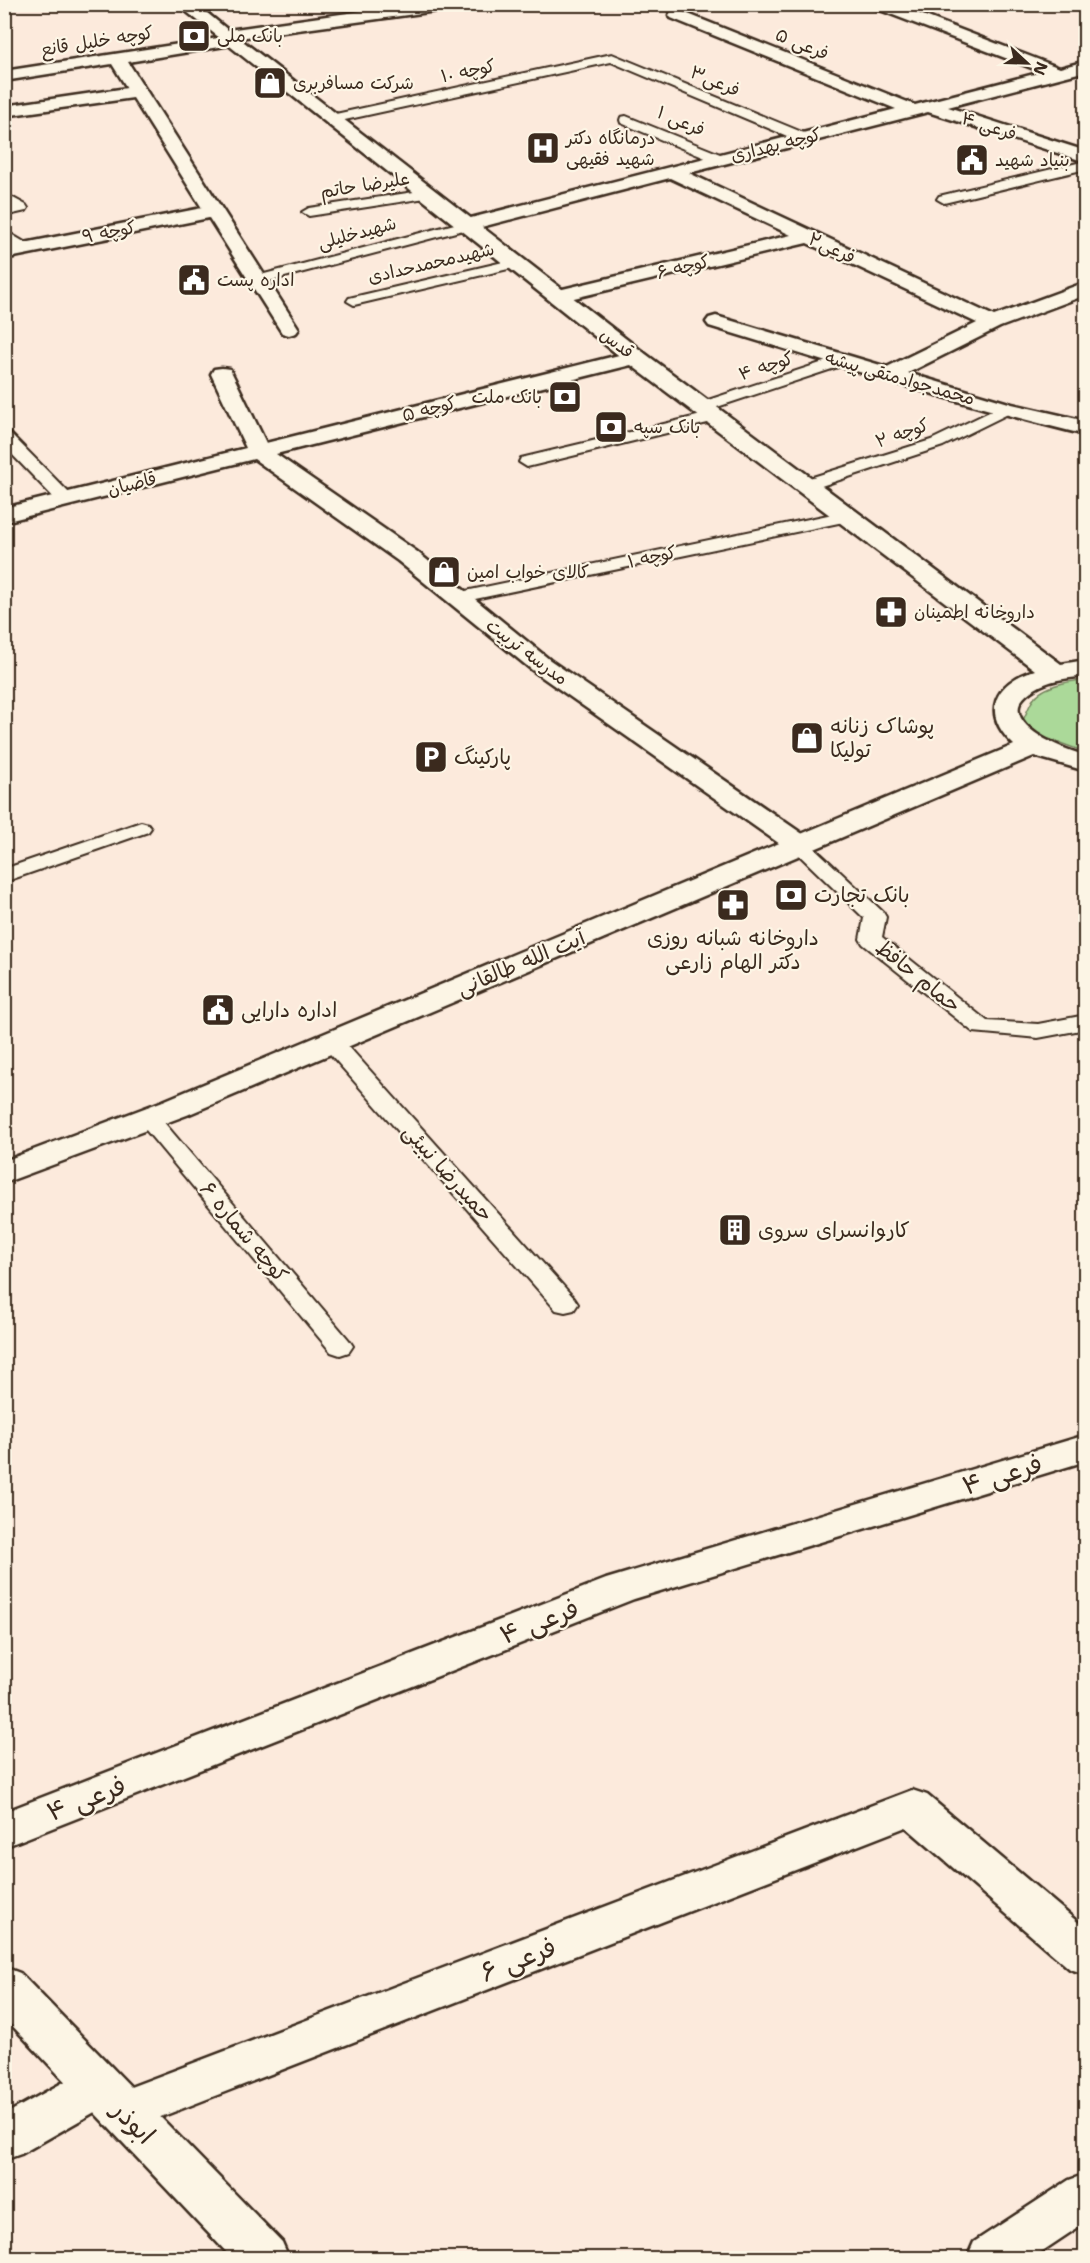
<svg xmlns="http://www.w3.org/2000/svg" width="1090" height="2263" font-family="'Shantell Sans','Playpen Sans Arabic',sans-serif">
	<style>
		.green { fill: #abd999; stroke: #73825c; stroke-width: 1.5 }
		.lines { fill: none; stroke-linecap: round; stroke-linejoin: round }
		.lane-casing { stroke: #3b2a1e; stroke-width: 4 }
		.street-casing { stroke: #3b2a1e; stroke-width: 5 }
		.secondary-casing { stroke: #3b2a1e; stroke-width: 5 }
		.lane { fill: #fcf5e5; fill-rule: evenodd }
		.street { fill: #fcf5e5; fill-rule: evenodd }
		.secondary { fill: #fcf5e5; fill-rule: evenodd }
		.labels { text-anchor: middle; dominant-baseline: central; stroke-width: 4.5; stroke-linejoin: round; paint-order: stroke }
		.far-poi-label { font-size: 18px; fill: #3b2a1e; stroke: #fcf5e5; text-anchor: start }
		.far-street-label { font-size: 18px; fill: #3b2a1e; stroke: #fcf5e5 }
		.poi-label { font-size: 21px; fill: #3b2a1e; stroke: #fcf5e5; text-anchor: start }
		.street-label { font-size: 21px; fill: #3b2a1e; stroke: #fcf5e5 }
		.near-street-label { font-size: 26px; fill: #3b2a1e; stroke: #fcf5e5 }
	</style>
	<rect width="100%" height="100%" fill="#fceadc"/>
	<filter id="ink" filterUnits="userSpaceOnUse"><feTurbulence type="fractalNoise" baseFrequency=".0167" numOctaves="2"/><feDisplacementMap in="SourceGraphic" scale="12" xChannelSelector="R" yChannelSelector="G"/><feConvolveMatrix kernelMatrix="1 2 1 2 8 2 1 2 1" color-interpolation-filters="sRGB"/></filter>
	<g filter="url(#ink)">
		<path class="green" d="M 1085,680 L 1085,752 L 1049,739 L 1017,733 C 1022,723 1026,713 1031,703 C 1039,686 1068,681 1085,680 Z"/>
		<g class="lines">
			<defs>
				<path id="lane" d="M 612,54 L 809,135 L 811,138 L 809,141 L 799,141 L 611,62 L 331,123 L 325,119 L 331,115 Z
					M 626,116 L 725,156 L 727,159 L 720,163 L 715,162 L 621,123 L 620,120 L 621,117 Z
					M 1086,161 L 1086,169 L 944,203 L 937,199 L 939,196 Z
					M 427,190 L 432,191 L 434,194 L 432,197 L 309,216 L 302,212 L 309,208 Z
					M 4,193 L 26,205 L 28,208 L 26,211 L 4,216 L 4,208 L 9,207 L 4,203 Z
					M 466,221 L 473,225 L 471,228 L 258,284 L 251,280 L 253,277 Z
					M 4,230 L 31,246 L 33,249 L 31,252 L 21,252 L 4,241 Z
					M 516,259 L 523,263 L 521,266 L 354,305 L 347,301 L 349,298 Z
					M 842,356 L 847,358 L 850,361 L 847,364 L 708,410 L 702,412 L 694,407 L 696,404 Z
					M 1006,404 L 1012,406 L 1014,409 L 1012,412 L 943,446 L 812,489 L 806,490 L 798,485 L 800,481 L 931,440 Z
					M 714,412 L 720,414 L 722,417 L 720,420 L 527,467 L 519,462 L 521,458 Z
					M 4,431 L 10,433 L 72,496 L 75,500 L 72,504 L 60,504 L 4,446 Z
					M 847,511 L 853,512 L 856,516 L 853,520 L 456,603 L 450,602 L 447,598 L 450,594 L 456,593 Z
					M 141,822 L 148,824 L 151,828 L 148,832 L 4,882 L 4,869 Z
					M 800,839 L 807,841 L 883,912 L 886,917 L 882,937 L 987,1021 L 1038,1024 L 1086,1015 L 1086,1029 L 1038,1038 L 973,1032 L 863,944 L 860,939 L 864,918 L 793,849 L 790,845 L 793,841 Z
					M 332,1035 L 340,1037 L 574,1298 L 578,1304 L 574,1310 L 565,1312 L 556,1310 L 324,1047 L 320,1042 L 324,1037 Z
					M 148,1111 L 156,1113 L 349,1340 L 353,1346 L 349,1352 L 340,1355 L 331,1352 L 140,1123 L 136,1118 L 140,1113 Z"/>
				<path id="street" d="M 870,4 L 894,4 L 1060,68 L 1086,61 L 1086,71 L 948,107 L 1086,151 L 1086,162 L 928,112 L 689,173 L 994,316 L 1086,282 L 1086,295 L 1000,327 L 908,373 L 1012,404 L 1086,421 L 1086,435 C 957,404 835,364 709,326 L 706,322 L 709,318 L 716,316 L 887,367 L 977,323 L 807,243 L 557,302 L 550,300 L 547,296 L 550,292 L 791,235 L 670,178 L 466,231 L 459,229 L 456,225 L 459,221 L 896,109 L 671,18 L 669,15 L 671,12 L 683,12 L 915,105 L 1042,72 L 872,7 Z
					M 231,36 L 237,38 L 239,41 L 237,44 L 128,62 L 299,329 L 296,333 L 289,335 L 282,333 L 209,218 L 4,259 L 4,247 L 202,208 L 133,98 L 4,116 L 4,106 L 127,88 L 112,64 L 4,81 L 4,71 Z
					M 635,351 L 643,352 L 646,357 L 643,362 L 276,454 L 416,551 L 550,660 L 810,839 L 814,845 L 810,851 L 800,854 L 790,851 L 532,670 L 398,561 L 254,459 L 4,522 L 4,508 L 246,448 L 211,374 L 214,369 L 222,368 L 230,369 L 266,443 Z
					M 1086,1435 L 1086,1461 L 634,1599 L 4,1847 L 4,1812 L 606,1579 Z
					M 912,1790 L 927,1795 L 1086,1929 L 1086,1974 L 1070,1969 L 906,1827 L 140,2125 L 123,2131 L 106,2125 L 100,2109 L 21,2154 L 4,2160 L 4,2115 L 82,2072 L 99,2066 L 116,2072 L 123,2086 L 120,2091 Z
					M 1086,2174 L 1086,2222 L 1032,2258 L 967,2258 L 974,2242 L 1069,2180 Z"/>
				<path id="secondary" d="M 177,4 L 196,4 L 228,30 L 412,4 L 459,4 L 451,9 L 239,38 L 643,352 L 1061,664 L 1086,660 L 1086,676 C 1070,678 1054,679 1040,686 C 982,715 1057,749 1086,755 L 1086,771 L 1034,756 L 187,1115 L 4,1183 L 4,1161 L 163,1101 L 1014,745 C 980,714 994,682 1035,670 L 627,362 Z
					M 4,1967 L 20,1973 L 282,2242 L 289,2258 L 232,2258 L 4,2017 Z"/>
			</defs>
			<use href="#lane" class="lane-casing"/>
			<use href="#street" class="street-casing"/>
			<use href="#secondary" class="secondary-casing"/>
			<use href="#lane" class="lane"/>
			<use href="#street" class="street"/>
			<use href="#secondary" class="secondary"/>
		</g>
	</g>
	<defs>
		<symbol id="bank-square" viewBox="-11 -11 22 22"><rect x="-9" y="-9" width="18" height="18" rx="4" fill="#3b2a1e" stroke="#fcf5e5"/><path d="M-6-4H6V4H-6ZM0-2.3a2.3 2.3 0 1 0 0 4.6a2.3 2.3 0 1 0 0-4.6Z" fill="#fff"/></symbol>
		<symbol id="shop-square" viewBox="-11 -11 22 22"><rect x="-9" y="-9" width="18" height="18" rx="4" fill="#3b2a1e" stroke="#fcf5e5"/><path d="M-5-2.5h2.3a2.7 3.5 0 0 1 5.4 0H5L5.5 6h-11ZM-1.5-2.5h3a1.5 2.3 0 0 0-3 0Z" fill="#fff"/></symbol>
		<symbol id="hospital-square" viewBox="-11 -11 22 22"><rect x="-9" y="-9" width="18" height="18" rx="4" fill="#3b2a1e" stroke="#fcf5e5"/><path d="M-5-5h3v3.5h4V-5h3V5h-3V1.5h-4V5h-3Z" fill="#fff"/></symbol>
		<symbol id="civic-square" viewBox="-11 -11 22 22"><rect x="-9" y="-9" width="18" height="18" rx="4" fill="#3b2a1e" stroke="#fcf5e5"/><path d="M-.6-6.5H3V-4.5H.6V-3L4-1V1h2V6H-6V1h2V-1L-.6-3ZM-1.2 2.5V6h2.4V2.5Z" fill="#fff"/></symbol>
		<symbol id="pharmacy-square" viewBox="-11 -11 22 22"><rect x="-9" y="-9" width="18" height="18" rx="4" fill="#3b2a1e" stroke="#fcf5e5"/><path d="M-2-6h4v4h4v4h-4v4h-4v-4h-4v-4h4Z" fill="#fff"/></symbol>
		<symbol id="parking-square" viewBox="-11 -11 22 22"><rect x="-9" y="-9" width="18" height="18" rx="4" fill="#3b2a1e" stroke="#fcf5e5"/><path d="M-3.5-5.5H1a3.5 3.5 0 0 1 0 7H-1V5.5H-3.5ZM-1-3.4V-.6H.8a1.4 1.4 0 0 0 0-2.8Z" fill="#fff"/></symbol>
		<symbol id="building-square" viewBox="-11 -11 22 22"><rect x="-9" y="-9" width="18" height="18" rx="4" fill="#3b2a1e" stroke="#fcf5e5"/><path d="M-4-6H4V6H1V3H-1V6H-4ZM-2.5-4.3h1.7v1.8h-1.7ZM.8-4.3h1.7v1.8H.8ZM-2.5-1h1.7V.8h-1.7ZM.8-1h1.7V.8H.8Z" fill="#fff"/></symbol>
	</defs>
	<g fill-rule="evenodd">
		<use href="#bank-square" x="175" y="17" width="38" height="38"/>
		<use href="#shop-square" x="251" y="64" width="38" height="38"/>
		<use href="#hospital-square" x="524" y="129" width="38" height="38"/>
		<use href="#civic-square" x="953" y="141" width="38" height="38"/>
		<use href="#civic-square" x="175" y="261" width="38" height="38"/>
		<use href="#bank-square" x="546" y="378" width="38" height="38"/>
		<use href="#bank-square" x="592" y="408" width="38" height="38"/>
		<use href="#shop-square" x="425" y="553" width="38" height="38"/>
		<use href="#pharmacy-square" x="872" y="593" width="38" height="38"/>
		<use href="#shop-square" x="788" y="719" width="38" height="38"/>
		<use href="#parking-square" x="412" y="738" width="38" height="38"/>
		<use href="#bank-square" x="772" y="876" width="38" height="38"/>
		<use href="#pharmacy-square" x="714" y="886" width="38" height="38"/>
		<use href="#civic-square" x="199" y="991" width="38" height="38"/>
		<use href="#building-square" x="716" y="1211" width="38" height="38"/>
	</g>
	<g class="labels">
		<g class="far-poi-label">
			<text x="217" y="36">بانک ملی</text>
			<text x="293" y="83">شرکت مسافربری</text>
			<text x="566" y="138">درمانگاه دکتر<tspan x="566" dy="21">شهید فقیهی</tspan></text>
			<text x="995" y="160">بنیاد شهید</text>
			<text x="217" y="280">اداره پست</text>
			<text x="542" y="397" text-anchor="end">بانک ملت</text>
			<text x="634" y="427">بانک سپه</text>
			<text x="467" y="572">کالای خواب امین</text>
			<text x="914" y="612">داروخانه اطمینان</text>
		</g>
		<g class="far-street-label">
			<text transform="translate(97 41) rotate(-9)">کوچه خلیل قانع</text>
			<text transform="translate(802 44) rotate(22)">فرعی ۵</text>
			<text transform="translate(468 71) rotate(-12)">کوچه ۱۰</text>
			<text transform="translate(715 81) rotate(23)">فرعی۳</text>
			<text transform="translate(681 121) rotate(23)">فرعی ۱</text>
			<text transform="translate(989 126) rotate(18)">فرعی ۴</text>
			<text transform="translate(776 145) rotate(-14)">کوچه بهداری</text>
			<text transform="translate(365 185) rotate(-9)">علیرضا حاتم</text>
			<text transform="translate(109 232) rotate(-11)">کوچه ۹</text>
			<text transform="translate(357 233) rotate(-15)">شهیدخلیلی</text>
			<text transform="translate(832 248) rotate(25)">فرعی۲</text>
			<text transform="translate(431 263) rotate(-13)">شهیدمحمدحدادی</text>
			<text transform="translate(683 267) rotate(-13)">کوچه ۶</text>
			<text transform="translate(617 343) rotate(38)">قدس</text>
			<text transform="translate(766 366) rotate(-18)">کوچه ۴</text>
			<text transform="translate(900 378) rotate(16)">محمدجوادمتقی پیشه</text>
			<text transform="translate(429 409) rotate(-14)">کوچه ۵</text>
			<text transform="translate(902 433) rotate(-19)">کوچه ۲</text>
			<text transform="translate(132 484) rotate(-14)">قاضیان</text>
			<text transform="translate(652 557) rotate(-12)">کوچه ۱</text>
			<text transform="translate(527 652) rotate(37)">مدرسه تربیت</text>
		</g>
		<g class="poi-label">
			<text x="830" y="726">پوشاک زنانه<tspan x="830" dy="24">تولیکا</tspan></text>
			<text x="454" y="757">پارکینگ</text>
			<text x="814" y="895">بانک تجارت</text>
			<text x="733" y="938" text-anchor="middle">داروخانه شبانه روزی<tspan x="733" dy="24">دکتر الهام زارعی</tspan></text>
			<text x="241" y="1010">اداره دارایی</text>
			<text x="758" y="1230">کاروانسرای سروی</text>
		</g>
		<g class="street-label">
			<text transform="translate(521 963) rotate(-23)">آیت الله طالقانی</text>
			<text transform="translate(918 976) rotate(39)">حمام حافظ</text>
			<text transform="translate(448 1173) rotate(48)">حمیدرضا نبیئی</text>
			<text transform="translate(244 1232) rotate(50)">کوچه شماره ۶</text>
		</g>
		<g class="near-street-label">
			<text transform="translate(1002 1474) rotate(-17)">فرعی ۴</text>
			<text transform="translate(539 1621) rotate(-21)">فرعی ۴</text>
			<text transform="translate(86 1798) rotate(-21)">فرعی ۴</text>
			<text transform="translate(518 1959) rotate(-21)">فرعی ۶</text>
			<text transform="translate(134 2122) rotate(46)">ابوذر</text>
		</g>
	</g>
	<rect width="1090" height="2263" fill="none" stroke="#fcf5e5" stroke-width="24"/>
	<rect x="12" y="12" width="1066" height="2239" fill="none" stroke="#3b2a1e" stroke-width="2" filter="url(#ink)"/>
	<g transform="translate(1027 63) rotate(112)" stroke="#fcf5e5" stroke-width="4.5" paint-order="stroke">
	<path d="M0-4.5L10 22L0 15L-10 22Z" fill="#3b2a1e"/>
	<text y="-9" font-size="16" font-weight="bold" text-anchor="middle" fill="#3b2a1e">N</text>
	</g>
</svg>
